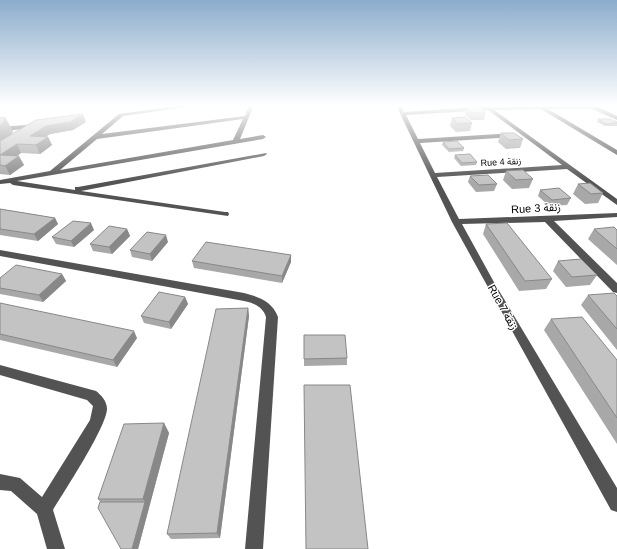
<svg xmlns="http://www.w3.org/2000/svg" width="617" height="549" font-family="Helvetica,'Noto Sans Arabic',sans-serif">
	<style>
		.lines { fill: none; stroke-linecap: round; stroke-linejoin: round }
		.minor { fill: #535353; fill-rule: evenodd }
		.wall { fill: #a8a8a8 }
		.shaded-wall { fill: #888 }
		.building { fill: #c3c3c3; stroke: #888 }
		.labels { text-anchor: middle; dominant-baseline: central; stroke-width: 3; stroke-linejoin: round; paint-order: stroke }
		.far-street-label { font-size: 9px; fill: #000; stroke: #fff }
		.street-label { font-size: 11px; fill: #000; stroke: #fff }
	</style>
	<rect width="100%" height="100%" fill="#fff"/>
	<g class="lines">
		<path class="minor" d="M 184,105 L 202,105 L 123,116 L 102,134 L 245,116 L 249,105 L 254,105 L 240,139 L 263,135 L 266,137 L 263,139 L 17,181 L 75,190 L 75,187 L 78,187 L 266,153 L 267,154 L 264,156 L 81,191 L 225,212 L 228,212 L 229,214 L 228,216 L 13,185 L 10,183 L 0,184 L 0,180 L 50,171 L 119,114 ZM 243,119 L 233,140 L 60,170 L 97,139 Z
			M 396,105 L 401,105 L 404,112 L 489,106 L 594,105 L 617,116 L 617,120 L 592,109 L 548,109 L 617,150 L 617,155 L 541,109 L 494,110 L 617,199 L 617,205 L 567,169 L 437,177 L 459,219 L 617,213 L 617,217 L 554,221 L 617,283 L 617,293 L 613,292 L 545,222 L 462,224 L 495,284 L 617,488 L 617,512 L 611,510 L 452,222 ZM 488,110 L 562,165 L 435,173 L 420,143 L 513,137 L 516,135 L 513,133 L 418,139 L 406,115 Z
			M 26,125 L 31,128 L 31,130 L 0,150 L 0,145 L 25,129 L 0,131 L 0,127 Z
			M 0,250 L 244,293 C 259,297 272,301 278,317 L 263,549 L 245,549 L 266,317 C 263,307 254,303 244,301 L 0,256 Z
			M 0,365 L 96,391 C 101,395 107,401 107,409 C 106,428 65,490 53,510 L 65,549 L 47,549 L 37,514 L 11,491 L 0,490 L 0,474 L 20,478 L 42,497 L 90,420 L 93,406 L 87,400 L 0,375 Z"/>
	</g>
	<path class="wall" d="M 467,107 L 486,112 L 484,120 L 471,120 L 465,115 Z
		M 0,118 L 13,131 L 11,135 L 86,122 L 73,130 L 50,134 L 45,137 L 48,137 L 52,145 L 40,154 L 21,153 L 17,156 L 24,165 L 10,175 L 0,174 L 0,141 L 2,140 L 0,140 Z
		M 452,118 L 472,123 L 470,131 L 456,132 L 450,126 Z
		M 598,119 L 617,122 L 617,126 L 605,126 L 597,122 Z
		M 501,133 L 523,139 L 520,148 L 506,149 L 498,142 Z
		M 443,142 L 464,148 L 463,151 L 449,152 L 442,145 Z
		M 455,155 L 477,162 L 476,165 L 461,166 L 454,158 Z
		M 506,171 L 533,179 L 529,188 L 512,189 L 503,180 Z
		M 470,176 L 497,184 L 494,191 L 476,192 L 468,182 Z
		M 578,184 L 603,193 L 598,203 L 585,204 L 573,194 Z
		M 540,190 L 571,198 L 567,205 L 549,206 L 538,196 Z
		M 0,209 L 55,218 L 58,224 L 38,241 L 0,235 Z
		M 486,224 L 552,279 L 546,289 L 519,291 L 483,234 Z
		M 127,229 L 130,236 L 112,254 L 93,251 L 90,244 Z
		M 594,229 L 617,230 L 617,265 L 588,239 Z
		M 94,230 L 74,247 L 56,244 L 52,237 Z
		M 168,242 L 152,261 L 132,257 L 130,250 Z
		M 291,255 L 291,262 L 282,283 L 194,268 L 192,261 Z
		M 558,261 L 597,275 L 590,285 L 566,287 L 553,271 Z
		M 62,274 L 66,281 L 43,302 L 0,294 L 0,278 Z
		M 588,295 L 617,296 L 617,350 L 581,305 Z
		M 185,297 L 188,304 L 171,329 L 144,323 L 141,316 Z
		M 0,303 L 137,338 L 117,367 L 0,340 Z
		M 248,308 L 249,316 L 220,538 L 171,539 L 167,534 Z
		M 551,319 L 617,360 L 617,444 L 544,330 Z
		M 304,335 L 347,358 L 347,365 L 304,366 Z
		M 164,423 L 169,433 L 138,549 L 121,549 L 100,502 L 98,499 Z"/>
	<path class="shaded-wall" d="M 83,114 L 86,122 L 73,130 L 50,134 L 34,144 L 30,136 L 46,126 Z
		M 5,117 L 13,131 L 9,139 L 0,140 L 0,125 Z
		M 48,137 L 52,145 L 40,154 L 36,145 Z
		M 17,144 L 21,153 L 5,163 L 0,155 Z
		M 19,156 L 24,165 L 10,175 L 5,166 Z
		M 55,218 L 58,224 L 38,241 L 34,234 Z
		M 91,223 L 94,230 L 74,247 L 71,241 Z
		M 127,229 L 130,236 L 112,254 L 109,247 Z
		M 166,235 L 168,242 L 152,261 L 150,254 Z
		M 291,255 L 291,262 L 282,283 L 282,276 Z
		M 62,274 L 66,281 L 43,302 L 39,295 Z
		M 185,297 L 188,304 L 171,329 L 169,322 Z
		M 248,308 L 249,316 L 220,538 L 217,533 Z
		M 134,331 L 137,338 L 117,367 L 113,360 Z
		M 164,423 L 169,433 L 138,549 L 132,549 L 145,502 L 143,499 Z"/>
	<path class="building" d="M 467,107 L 479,107 L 486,112 L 473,113 Z
		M 83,114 L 70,122 L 46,126 L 30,136 L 48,137 L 36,145 L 17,144 L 0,155 L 19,156 L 5,166 L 0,165 L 0,141 L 36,120 Z
		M 5,117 L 2,125 L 0,125 L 0,118 Z
		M 465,117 L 472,123 L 458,124 L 452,118 Z
		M 598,119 L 610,119 L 617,122 L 617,123 L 606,124 Z
		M 501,133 L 514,133 L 523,139 L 509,140 Z
		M 457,141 L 464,148 L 449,149 L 443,142 Z
		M 470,154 L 477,162 L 462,163 L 455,155 Z
		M 523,170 L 533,179 L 516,180 L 506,171 Z
		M 488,175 L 497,184 L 479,185 L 470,176 Z
		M 590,183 L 603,193 L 591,194 L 578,184 Z
		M 559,188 L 571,198 L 552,200 L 540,190 Z
		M 0,209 L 55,218 L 34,234 L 0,229 Z
		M 73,221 L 91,223 L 71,241 L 52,237 Z
		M 507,223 L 552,279 L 525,281 L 486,224 Z
		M 109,226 L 127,229 L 109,247 L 90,244 Z
		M 614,227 L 617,230 L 617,249 L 594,229 Z
		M 147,232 L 166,235 L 150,254 L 130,250 Z
		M 206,242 L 291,255 L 282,276 L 192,261 Z
		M 581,259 L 597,275 L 572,277 L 558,261 Z
		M 16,265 L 62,274 L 39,295 L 0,288 L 0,278 Z
		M 159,292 L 185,297 L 169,322 L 141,316 Z
		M 614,293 L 617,296 L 617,329 L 588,295 Z
		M 0,303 L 134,331 L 113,360 L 0,334 Z
		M 248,308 L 217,533 L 167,534 L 216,309 Z
		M 582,317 L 617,360 L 617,418 L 551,319 Z
		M 304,335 L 345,335 L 347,358 L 304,359 Z
		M 304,385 L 350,385 L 368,549 L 306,549 Z
		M 164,423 L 143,499 L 98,499 L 124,424 Z
		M 100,502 L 145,502 L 132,549 L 121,549 L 98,508 Z"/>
	<linearGradient id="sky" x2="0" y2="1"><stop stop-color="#8baccc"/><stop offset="0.58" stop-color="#fff"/><stop offset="1" stop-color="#fff" stop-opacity="0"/></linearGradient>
	<rect width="617" height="182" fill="url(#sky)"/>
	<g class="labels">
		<g class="far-street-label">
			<text transform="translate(501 162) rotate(-3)">Rue 4 زنقة</text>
		</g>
		<g class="street-label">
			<text transform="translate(536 208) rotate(-3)">Rue 3 زنقة</text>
			<text transform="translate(503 307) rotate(61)">Rue 7 زنقة</text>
		</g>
	</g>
</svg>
